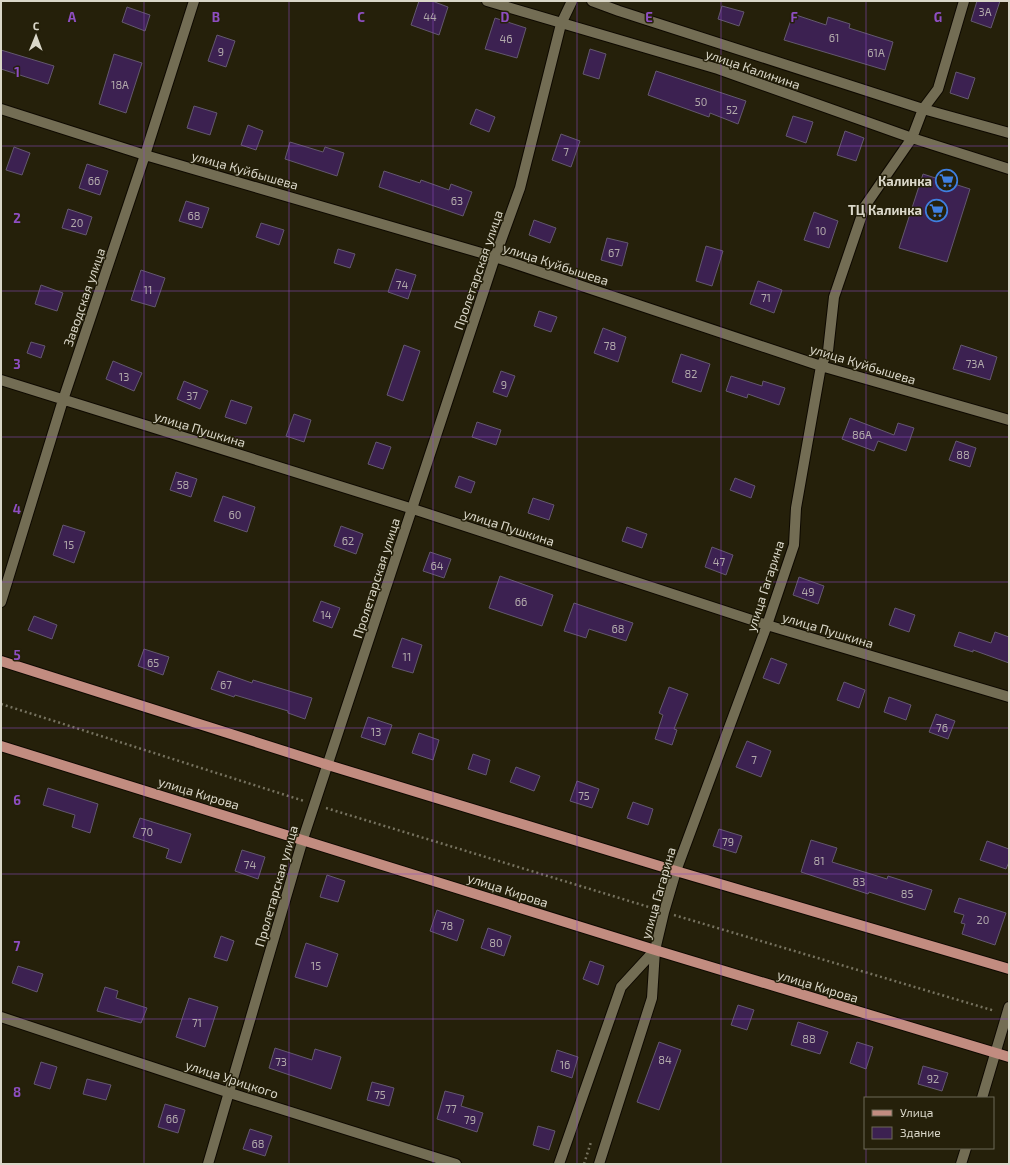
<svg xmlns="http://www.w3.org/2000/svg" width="1010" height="1165" font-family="'Exo 2',sans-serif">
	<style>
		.building { fill: #3c2151; stroke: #63586e }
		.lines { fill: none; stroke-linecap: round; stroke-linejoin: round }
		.minor-casing { stroke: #0e0900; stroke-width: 12 }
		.major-casing { stroke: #0e0900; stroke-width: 12 }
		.path { stroke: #76725f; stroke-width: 2.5; stroke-dasharray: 2 3; stroke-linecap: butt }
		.minor { stroke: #736d54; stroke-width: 10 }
		.major { stroke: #c28c80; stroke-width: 10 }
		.grid { fill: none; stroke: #8e4ec1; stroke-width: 1; stroke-opacity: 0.55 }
		.labels { text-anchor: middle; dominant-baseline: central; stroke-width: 3; stroke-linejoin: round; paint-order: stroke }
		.number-label { font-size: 11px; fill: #b2aaab }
		.street-label { font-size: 13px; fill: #dad7c9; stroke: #25200a }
		.poi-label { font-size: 13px; font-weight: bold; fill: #dad7c9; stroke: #25200a; text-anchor: end }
		.grid-label { font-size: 13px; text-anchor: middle; font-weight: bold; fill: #8e4ec1; stroke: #25200a; stroke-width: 3; stroke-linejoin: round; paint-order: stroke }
	</style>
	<rect width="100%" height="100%" fill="#25200a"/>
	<path class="building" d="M 419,1 L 432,1 L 448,7 L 439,35 L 411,25 Z
		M 977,1 L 1000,1 L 991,28 L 971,21 Z
		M 722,6 L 744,12 L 739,26 L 718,19 Z
		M 127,7 L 150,15 L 145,31 L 122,22 Z
		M 793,14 L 826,25 L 828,17 L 850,24 L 849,28 L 893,42 L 885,70 L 784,40 Z
		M 495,18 L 526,28 L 517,58 L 485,49 Z
		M 217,35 L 235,41 L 226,67 L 208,61 Z
		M 590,49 L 606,54 L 599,79 L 583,74 Z
		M 1,50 L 54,66 L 48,84 L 1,69 Z
		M 114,54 L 142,63 L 126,113 L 99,104 Z
		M 656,71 L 746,101 L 738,124 L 710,113 L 709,117 L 648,95 Z
		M 956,72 L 975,78 L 968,99 L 950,93 Z
		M 194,106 L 217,113 L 210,135 L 187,128 Z
		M 476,109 L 495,117 L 489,132 L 470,124 Z
		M 793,116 L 813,122 L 806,143 L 786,136 Z
		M 248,125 L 263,131 L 256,150 L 241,145 Z
		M 845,131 L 864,138 L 856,161 L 837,155 Z
		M 561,134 L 580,141 L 571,167 L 552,160 Z
		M 290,142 L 323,152 L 325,147 L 344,153 L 337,176 L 285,159 Z
		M 14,147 L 30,153 L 22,175 L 6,170 Z
		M 87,164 L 108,171 L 100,195 L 79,188 Z
		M 384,171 L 420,183 L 421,180 L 449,190 L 451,184 L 472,192 L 463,216 L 379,187 Z
		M 923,174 L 970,189 L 947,262 L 899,248 Z
		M 186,201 L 209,208 L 202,228 L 179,221 Z
		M 68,209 L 92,217 L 86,235 L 62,228 Z
		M 814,212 L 838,221 L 829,248 L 804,240 Z
		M 534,220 L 556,228 L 550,243 L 529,235 Z
		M 261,223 L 284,230 L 279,245 L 256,237 Z
		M 607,238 L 628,243 L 622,266 L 601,260 Z
		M 706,246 L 723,251 L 712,286 L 696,281 Z
		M 338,249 L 355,254 L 350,268 L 334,263 Z
		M 396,269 L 416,275 L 408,299 L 388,292 Z
		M 141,270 L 165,278 L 155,307 L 131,300 Z
		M 758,281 L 782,290 L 774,313 L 750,304 Z
		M 41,285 L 63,293 L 57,311 L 35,304 Z
		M 539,311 L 557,317 L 551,332 L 534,326 Z
		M 603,328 L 626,337 L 618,362 L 594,353 Z
		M 31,342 L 45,346 L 41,358 L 27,353 Z
		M 404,345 L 420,351 L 403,401 L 387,395 Z
		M 961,345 L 997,357 L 990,380 L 953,369 Z
		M 681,354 L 710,364 L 701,392 L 672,382 Z
		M 113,361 L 142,373 L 134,391 L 106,379 Z
		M 501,371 L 515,376 L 507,397 L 493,392 Z
		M 731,376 L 762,386 L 763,381 L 785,388 L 779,405 L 748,394 L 747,398 L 726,391 Z
		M 184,381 L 208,391 L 200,409 L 177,399 Z
		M 231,400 L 252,407 L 246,424 L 225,417 Z
		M 294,414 L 311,420 L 304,442 L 286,436 Z
		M 850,418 L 894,435 L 898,423 L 914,428 L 906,451 L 878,441 L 874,451 L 842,439 Z
		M 477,422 L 501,430 L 496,445 L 472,437 Z
		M 956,441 L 976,448 L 970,467 L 949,460 Z
		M 376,442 L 391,447 L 383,469 L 368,464 Z
		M 176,472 L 197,479 L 191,497 L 170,490 Z
		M 459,476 L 475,482 L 471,493 L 455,487 Z
		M 735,478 L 755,486 L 751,498 L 730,490 Z
		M 223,496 L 255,507 L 247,532 L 214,521 Z
		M 533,498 L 554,505 L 549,520 L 528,513 Z
		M 63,525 L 85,532 L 74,563 L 53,555 Z
		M 341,526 L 363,534 L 356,554 L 334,546 Z
		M 627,527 L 647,534 L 642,548 L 622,541 Z
		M 712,547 L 733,555 L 726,575 L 705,567 Z
		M 430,552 L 451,559 L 444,578 L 423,571 Z
		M 500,576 L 553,595 L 542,626 L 489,608 Z
		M 799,577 L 824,586 L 818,604 L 793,595 Z
		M 321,601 L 340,608 L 332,628 L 313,621 Z
		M 574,603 L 633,623 L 626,641 L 589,629 L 586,638 L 564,631 Z
		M 895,608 L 915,615 L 909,632 L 889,625 Z
		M 34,616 L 57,625 L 52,639 L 28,630 Z
		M 959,632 L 991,643 L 995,632 L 1009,637 L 1009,663 L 973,650 L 973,652 L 954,646 Z
		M 402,638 L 422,645 L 413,673 L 392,667 Z
		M 144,649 L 169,657 L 163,675 L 138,666 Z
		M 771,658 L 787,664 L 779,684 L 763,678 Z
		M 218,671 L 252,683 L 253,680 L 312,698 L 305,719 L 288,713 L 288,711 L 235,695 L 234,697 L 211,689 Z
		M 844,682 L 865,690 L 859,708 L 837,700 Z
		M 669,687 L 688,694 L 674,729 L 677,730 L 672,745 L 655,739 L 663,715 L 659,713 Z
		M 889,697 L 911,705 L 906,720 L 884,712 Z
		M 936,714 L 955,721 L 948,739 L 929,732 Z
		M 368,717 L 392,725 L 385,745 L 361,737 Z
		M 419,733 L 439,740 L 433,760 L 412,753 Z
		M 747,741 L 771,751 L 761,777 L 736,767 Z
		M 473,754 L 490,760 L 486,775 L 468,769 Z
		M 516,767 L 540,776 L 534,791 L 510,782 Z
		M 577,781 L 599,789 L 592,808 L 570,801 Z
		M 48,788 L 98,804 L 90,833 L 72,827 L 75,815 L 43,805 Z
		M 633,802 L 653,809 L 648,825 L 627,818 Z
		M 140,818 L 191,834 L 181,863 L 166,858 L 169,849 L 133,837 Z
		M 719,829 L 742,836 L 736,853 L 713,846 Z
		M 811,840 L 837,848 L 832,862 L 887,879 L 888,876 L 932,890 L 925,910 L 869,892 L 868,894 L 801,872 Z
		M 987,841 L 1009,849 L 1009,862 L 1006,869 L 980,860 Z
		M 242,850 L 265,857 L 258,879 L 235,871 Z
		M 327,875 L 345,881 L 338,902 L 320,897 Z
		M 959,898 L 1006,913 L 995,945 L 962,934 L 965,924 L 961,923 L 964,915 L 954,912 Z
		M 437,910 L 464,920 L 457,941 L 430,931 Z
		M 488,928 L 511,936 L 504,956 L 481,948 Z
		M 221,936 L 234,941 L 227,961 L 214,957 Z
		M 306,943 L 338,954 L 327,987 L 295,977 Z
		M 590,961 L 604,966 L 598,985 L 583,979 Z
		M 18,966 L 43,974 L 37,992 L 12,983 Z
		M 105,987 L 118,991 L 116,998 L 147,1008 L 141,1023 L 97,1011 Z
		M 189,998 L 218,1007 L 205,1047 L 176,1037 Z
		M 738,1005 L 754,1010 L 747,1030 L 731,1025 Z
		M 798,1022 L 828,1032 L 820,1054 L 791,1045 Z
		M 659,1042 L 681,1050 L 659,1110 L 637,1102 Z
		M 857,1042 L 873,1047 L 866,1069 L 850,1063 Z
		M 275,1048 L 312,1060 L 315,1049 L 341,1057 L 331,1089 L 269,1068 Z
		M 557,1050 L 578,1057 L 572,1078 L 551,1071 Z
		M 41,1062 L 57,1067 L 50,1089 L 34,1084 Z
		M 923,1066 L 948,1073 L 942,1091 L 918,1084 Z
		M 87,1079 L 111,1085 L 106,1100 L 83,1094 Z
		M 372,1082 L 394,1088 L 389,1106 L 367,1100 Z
		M 445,1091 L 464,1096 L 461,1106 L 483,1113 L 477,1132 L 437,1119 Z
		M 165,1104 L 185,1110 L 178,1133 L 158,1127 Z
		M 538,1126 L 555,1131 L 549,1150 L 533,1145 Z
		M 250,1129 L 272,1136 L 265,1156 L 243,1149 Z"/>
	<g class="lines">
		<defs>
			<path id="minor" d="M 487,1 L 718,69 L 912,138 L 1009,169
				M 592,1 L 619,11 L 923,109 L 1009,133
				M 1,109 L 145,155 L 495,257 L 821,366 L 1009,420
				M 1,380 L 413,509 L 767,625 L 1009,697
				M 1,602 L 63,400 L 145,155 L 194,1
				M 1,1017 L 230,1093 L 456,1164
				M 982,1098 L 1009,1007
				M 208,1164 L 303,839 L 495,257 L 520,188 L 561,24 L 572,1
				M 559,1164 L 621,987 L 655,950
				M 599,1164 L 652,998 L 655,950 L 664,912 L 676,871 L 767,625 L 794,545 L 796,508 L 821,366 L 828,351 L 834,297 L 865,206 L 912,138 L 923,109 L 938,89 L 964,1
				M 961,1164 L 966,1148"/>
			<path id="major" d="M 1,661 L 328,765 L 676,871 L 1009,969
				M 1,746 L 655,950 L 1009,1057"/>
		</defs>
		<use href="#minor" class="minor-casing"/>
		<use href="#major" class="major-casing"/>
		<path class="path" d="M 1,704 L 304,801
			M 326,808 L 652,908
			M 674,915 L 995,1011
			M 584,1164 L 591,1142"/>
		<use href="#minor" class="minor"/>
		<use href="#major" class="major"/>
	</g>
	<path class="grid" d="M 144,1 L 144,1164M 289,1 L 289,1164M 433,1 L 433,1164M 577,1 L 577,1164M 721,1 L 721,1164M 866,1 L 866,1098M 1,146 L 1009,146M 1,291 L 1009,291M 1,437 L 1009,437M 1,582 L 1009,582M 1,728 L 1009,728M 1,874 L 1009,874M 1,1019 L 1009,1019M 866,1148 L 866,1164"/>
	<defs>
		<symbol id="supermarket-ring" viewBox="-11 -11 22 22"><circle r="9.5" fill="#25200a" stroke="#3f7fe0" stroke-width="1.5"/><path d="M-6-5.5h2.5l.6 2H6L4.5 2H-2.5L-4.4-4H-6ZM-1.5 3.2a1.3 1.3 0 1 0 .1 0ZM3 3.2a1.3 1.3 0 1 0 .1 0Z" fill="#3f7fe0"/></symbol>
	</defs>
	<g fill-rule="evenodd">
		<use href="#supermarket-ring" x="934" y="168" width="25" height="25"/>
		<use href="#supermarket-ring" x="924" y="198" width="25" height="25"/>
	</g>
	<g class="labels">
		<g class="number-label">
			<text x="985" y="11">3А</text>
			<text x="430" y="16">44</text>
			<text x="834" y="37">61</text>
			<text x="506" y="38">46</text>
			<text x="221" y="51">9</text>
			<text x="876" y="52">61А</text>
			<text x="120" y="84">18А</text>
			<text x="701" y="101">50</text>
			<text x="732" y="109">52</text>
			<text x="566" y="151">7</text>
			<text x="94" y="180">66</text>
			<text x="457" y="200">63</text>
			<text x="194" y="215">68</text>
			<text x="77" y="222">20</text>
			<text x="821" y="230">10</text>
			<text x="614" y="252">67</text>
			<text x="402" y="284">74</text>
			<text x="148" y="289">11</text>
			<text x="766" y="297">71</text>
			<text x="610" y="345">78</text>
			<text x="975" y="363">73А</text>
			<text x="691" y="373">82</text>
			<text x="124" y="376">13</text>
			<text x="504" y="384">9</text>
			<text x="192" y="395">37</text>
			<text x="862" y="434">86А</text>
			<text x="963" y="454">88</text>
			<text x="183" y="484">58</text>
			<text x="235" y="514">60</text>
			<text x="348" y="540">62</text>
			<text x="69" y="544">15</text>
			<text x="719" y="561">47</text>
			<text x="437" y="565">64</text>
			<text x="808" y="591">49</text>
			<text x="521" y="601">66</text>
			<text x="326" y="614">14</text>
			<text x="618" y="628">68</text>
			<text x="407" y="656">11</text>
			<text x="153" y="662">65</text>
			<text x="226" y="684">67</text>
			<text x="942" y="727">76</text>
			<text x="376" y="731">13</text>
			<text x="754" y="759">7</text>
			<text x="584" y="795">75</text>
			<text x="147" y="831">70</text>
			<text x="728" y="841">79</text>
			<text x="819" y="860">81</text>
			<text x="250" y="864">74</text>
			<text x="859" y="881">83</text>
			<text x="907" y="893">85</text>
			<text x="983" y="919">20</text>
			<text x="447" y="925">78</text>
			<text x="496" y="942">80</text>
			<text x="316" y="965">15</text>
			<text x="197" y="1022">71</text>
			<text x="809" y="1038">88</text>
			<text x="665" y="1059">84</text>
			<text x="281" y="1061">73</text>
			<text x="565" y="1064">16</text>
			<text x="933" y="1078">92</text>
			<text x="380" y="1094">75</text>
			<text x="451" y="1108">77</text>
			<text x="172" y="1118">66</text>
			<text x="470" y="1119">79</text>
			<text x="258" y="1143">68</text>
		</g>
		<g class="street-label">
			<text transform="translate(753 69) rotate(19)">улица Калинина</text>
			<text transform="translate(245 170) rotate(16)">улица Куйбышева</text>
			<text transform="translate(556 264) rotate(18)">улица Куйбышева</text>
			<text transform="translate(478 270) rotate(-71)">Пролетарская улица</text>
			<text transform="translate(84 297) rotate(-71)">Заводская улица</text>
			<text transform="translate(863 364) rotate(17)">улица Куйбышева</text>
			<text transform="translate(200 429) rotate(17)">улица Пушкина</text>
			<text transform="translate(509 527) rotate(18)">улица Пушкина</text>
			<text transform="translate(376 578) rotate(-72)">Пролетарская улица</text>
			<text transform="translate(765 586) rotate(-72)">улица Гагарина</text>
			<text transform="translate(828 630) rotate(17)">улица Пушкина</text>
			<text transform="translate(199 793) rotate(17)">улица Кирова</text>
			<text transform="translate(276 886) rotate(-74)">Пролетарская улица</text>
			<text transform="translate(508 890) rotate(18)">улица Кирова</text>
			<text transform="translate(658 893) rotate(-74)">улица Гагарина</text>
			<text transform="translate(818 986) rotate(17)">улица Кирова</text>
			<text transform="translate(232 1079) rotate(18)">улица Урицкого</text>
		</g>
		<g class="poi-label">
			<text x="932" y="181">Калинка</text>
			<text x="922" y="210">ТЦ Калинка</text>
		</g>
	</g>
	<g class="grid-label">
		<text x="72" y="22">A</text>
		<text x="216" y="22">B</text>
		<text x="361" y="22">C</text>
		<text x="505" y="22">D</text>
		<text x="649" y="22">E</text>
		<text x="794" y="22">F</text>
		<text x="938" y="22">G</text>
		<text x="17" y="77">1</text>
		<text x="17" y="223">2</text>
		<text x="17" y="369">3</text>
		<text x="17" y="514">4</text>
		<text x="17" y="660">5</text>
		<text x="17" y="805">6</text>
		<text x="17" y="951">7</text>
		<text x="17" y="1097">8</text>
	</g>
	<rect width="1010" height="1165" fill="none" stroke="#dad7c9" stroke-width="4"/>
	<rect x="864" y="1097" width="130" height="52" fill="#25200a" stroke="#6d6956"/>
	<rect x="872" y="1110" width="20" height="6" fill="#c28c80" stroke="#6d6956"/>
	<text x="900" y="1117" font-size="12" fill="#dad7c9">Улица</text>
	<rect x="872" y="1127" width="20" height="12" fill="#3c2151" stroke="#6d6956"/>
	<text x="900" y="1137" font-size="12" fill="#dad7c9">Здание</text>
	<g transform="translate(36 36) rotate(1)" stroke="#25200a" stroke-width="3" paint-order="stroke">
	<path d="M0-3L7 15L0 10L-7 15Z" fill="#dad7c9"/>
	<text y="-6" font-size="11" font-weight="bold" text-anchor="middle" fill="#dad7c9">С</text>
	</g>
</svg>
